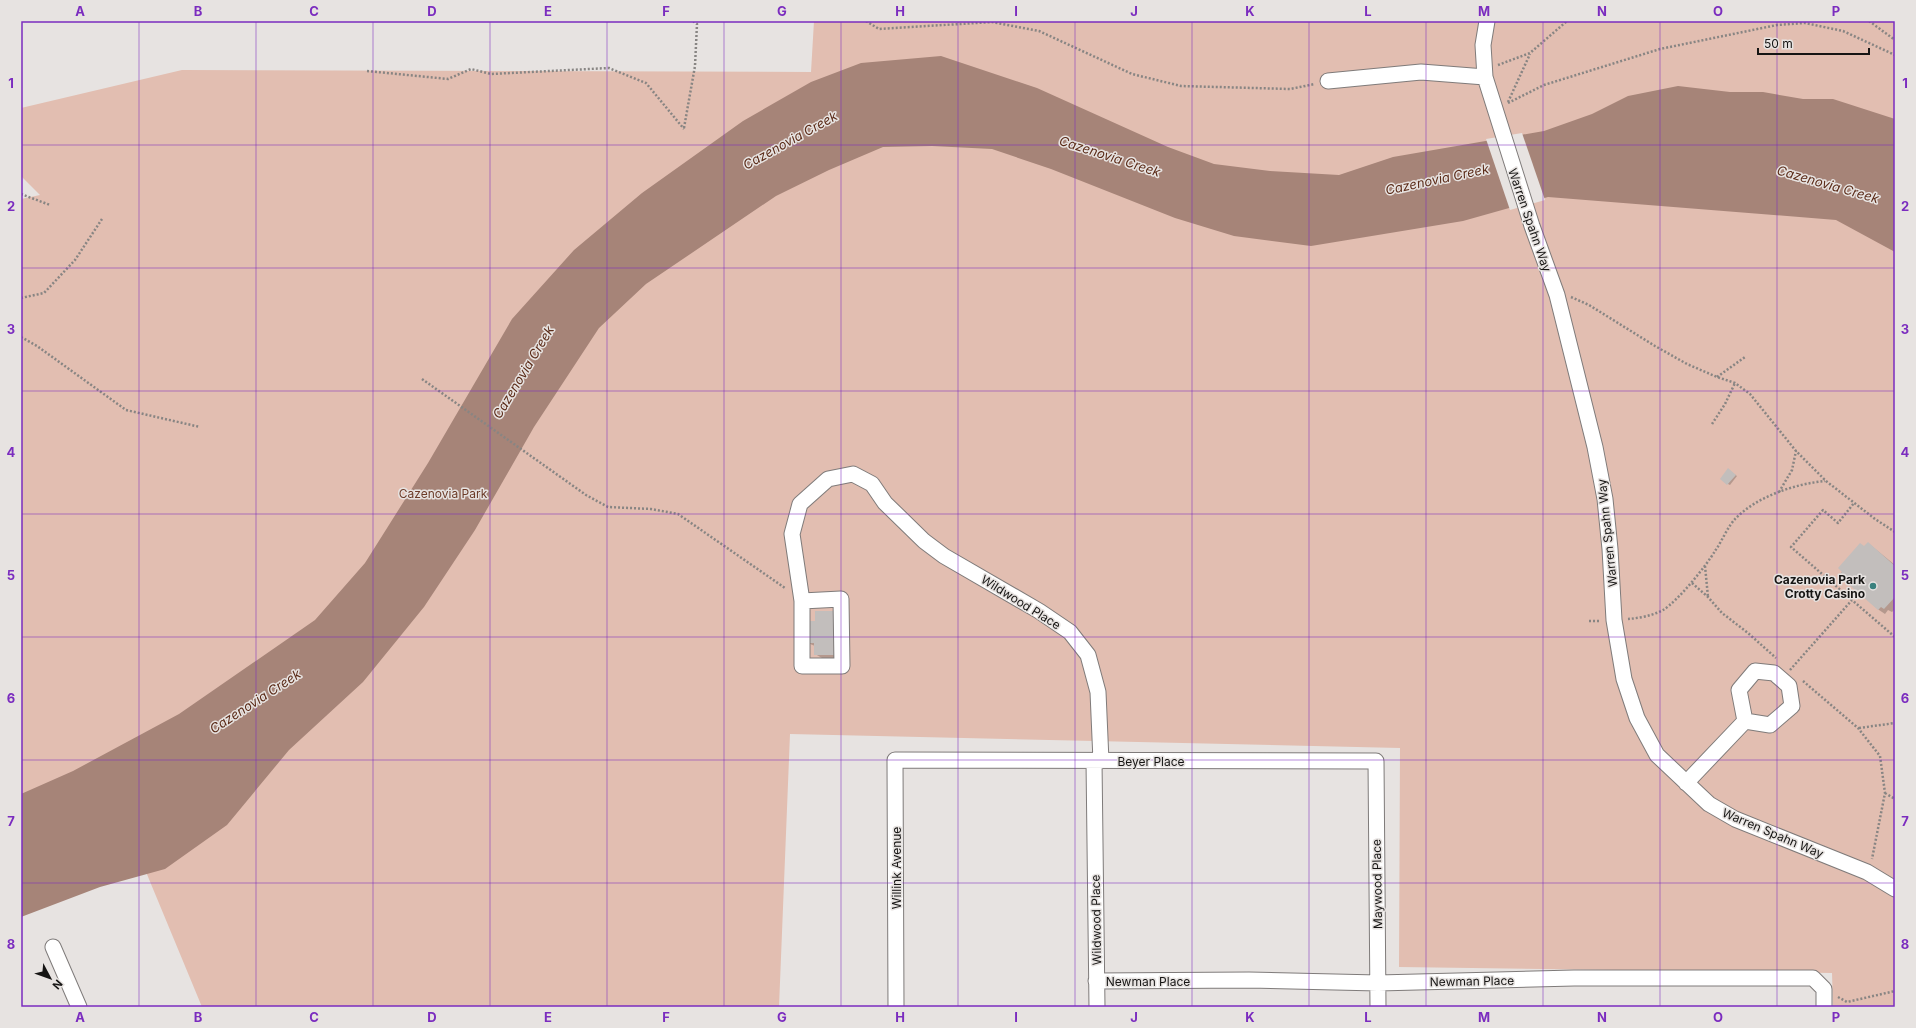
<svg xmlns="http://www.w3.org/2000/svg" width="1916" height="1028" font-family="Inter,sans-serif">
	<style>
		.green { fill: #e2beb1 }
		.water { fill: #a68478 }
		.pier { fill: #e7e3e1 }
		.shadow { fill: #0003 }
		.building { fill: #c2bebc }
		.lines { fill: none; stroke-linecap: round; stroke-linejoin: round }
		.minor-casing { stroke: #7f7b7a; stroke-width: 17 }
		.path { stroke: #888583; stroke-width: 2.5; stroke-dasharray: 2 2; stroke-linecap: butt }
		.minor { stroke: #fff; stroke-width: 15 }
		.grid { fill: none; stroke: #7b2cbf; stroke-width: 1; stroke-opacity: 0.55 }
		.poi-dot { fill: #39817e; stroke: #e7e3e1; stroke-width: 1.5 }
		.labels { text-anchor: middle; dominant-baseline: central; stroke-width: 3; stroke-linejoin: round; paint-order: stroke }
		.street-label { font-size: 12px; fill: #161514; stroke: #e7e3e1 }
		.park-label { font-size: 12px; fill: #6c3b28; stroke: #e7e3e1 }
		.poi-label { font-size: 12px; font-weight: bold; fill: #161514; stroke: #e7e3e1; text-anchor: end }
		.water-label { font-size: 13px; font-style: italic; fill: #5b2b18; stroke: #e7e3e1 }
		.neatline { fill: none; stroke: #7b2cbf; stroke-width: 1.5 }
		.grid-label { font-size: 13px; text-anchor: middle; font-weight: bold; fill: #7b2cbf }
	</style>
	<rect width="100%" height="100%" fill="#e7e3e1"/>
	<path class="green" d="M 814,21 L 1895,21 L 1895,1007 L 1833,1007 L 1832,973 L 1399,967 L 1400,748 L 790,734 L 779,1007 L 202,1007 L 134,843 L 21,817 L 21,199 L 40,195 L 21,176 L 21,108 L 182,70 L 811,72 Z"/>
	<path class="water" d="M 941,56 L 1037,88 L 1168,147 L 1214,164 L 1270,171 L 1339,175 L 1393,157 L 1544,131 L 1592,114 L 1628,96 L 1678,86 L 1730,92 L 1763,92 L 1803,99 L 1833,99 L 1895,119 L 1895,252 L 1836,220 L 1548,197 L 1463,221 L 1311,246 L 1234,236 L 1175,218 L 1051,169 L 992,149 L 932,146 L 883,147 L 829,170 L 776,196 L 646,284 L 599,328 L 534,427 L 475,530 L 424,607 L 363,682 L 289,750 L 227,825 L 165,869 L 100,887 L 21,917 L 21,794 L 73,771 L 179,714 L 315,620 L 365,563 L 428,463 L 512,319 L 574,250 L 642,193 L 743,121 L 811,82 L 861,63 Z"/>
	<path class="pier" d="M 1522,133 L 1545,200 L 1510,210 L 1486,139 Z"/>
	<path class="shadow" d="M 1730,471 L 1737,476 L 1730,485 L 1728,484 Z
		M 1868,543 L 1895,565 L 1895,609 L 1892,612 L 1888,610 L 1885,614 L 1879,610 L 1839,575 Z
		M 806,622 L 844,659 L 822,658 L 815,654 L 815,646 L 805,642 Z"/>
	<path class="building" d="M 1728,468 L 1736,475 L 1727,485 L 1720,479 Z
		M 1868,542 L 1895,566 L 1895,597 L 1884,609 L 1881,607 L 1878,610 L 1838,575 L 1842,572 L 1838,568 L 1860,543 L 1864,546 Z
		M 815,611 L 838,611 L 837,655 L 814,655 L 814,643 L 804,643 L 805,621 L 815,621 Z"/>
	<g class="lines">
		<defs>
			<path id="minor" d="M 1487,21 L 1483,45 L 1485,77 L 1532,226 L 1557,295 L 1595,447 L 1605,499 L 1610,549 L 1614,620 L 1624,679 L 1637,718 L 1657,755 L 1709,804 L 1735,819 L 1867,872 L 1895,889
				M 1328,81 L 1421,72 L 1485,77
				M 802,601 L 841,599 L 842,666 L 802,666 L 802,601 L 792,534 L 800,504 L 828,479 L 853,474 L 872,484 L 885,503 L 924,541 L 944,556 L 1039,611 L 1070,632 L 1088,655 L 1098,692 L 1101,761
				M 1094,761 L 1097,1007
				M 1686,783 L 1745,721 L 1770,725 L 1792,706 L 1789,686 L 1774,673 L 1755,671 L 1739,690 L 1745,721
				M 53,947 L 79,1007
				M 1096,981 L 1249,980 L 1378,983 L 1574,978 L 1813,978 L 1824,989 L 1824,1007
				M 896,1007 L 895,760 L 1376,761 L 1378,1007"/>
		</defs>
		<use href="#minor" class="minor-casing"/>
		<path class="path" d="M 866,21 L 879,29 L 992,22 L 1039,31 L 1132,74 L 1181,86 L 1290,89 L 1315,84
			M 1869,21 L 1895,40
			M 1498,65 L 1530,53 L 1567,21
			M 367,71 L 448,79 L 471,69 L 491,74 L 609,68 L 646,83 L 684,129
			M 1508,102 L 1530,54
			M 1508,103 L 1544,85 L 1660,49 L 1777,25 L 1805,23 L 1843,31 L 1895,55
			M 684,128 L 695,66 L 697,24 L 693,21
			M 21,194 L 50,205
			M 1571,297 L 1589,305 L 1655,346 L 1687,364 L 1717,377 L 1735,383 L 1750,394 L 1796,451 L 1826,481 L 1875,519 L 1895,532
			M 21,298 L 44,293 L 75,260 L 102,219
			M 21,337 L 37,346 L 126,410 L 200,427
			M 1717,377 L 1745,357
			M 422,379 L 586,495 L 608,507 L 651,509 L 678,514 L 785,588
			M 1712,424 L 1725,404 L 1735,383
			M 1779,492 L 1792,470 L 1796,451
			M 1705,566 L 1708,597
			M 1692,583 L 1708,597 L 1722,613 L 1748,633 L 1776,658
			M 1852,600 L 1791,547 L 1823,510 L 1838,523 L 1854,503
			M 1628,619 C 1639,618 1652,616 1663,610 C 1678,601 1706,566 1715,551 C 1722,541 1728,526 1736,518 C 1758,496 1795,484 1825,481
			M 1589,621 L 1600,621
			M 1790,670 L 1852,600 L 1895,637
			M 1803,681 L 1858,728 L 1880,756 L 1885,793 L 1872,859
			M 1859,728 L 1895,723
			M 1885,793 L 1895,799
			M 1838,997 L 1847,1002 L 1895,991"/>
		<use href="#minor" class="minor"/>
	</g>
	<path class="grid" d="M 139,21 L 139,1007M 256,21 L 256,1007M 373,21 L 373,1007M 490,21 L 490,1007M 607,21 L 607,1007M 724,21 L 724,1007M 841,21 L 841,1007M 958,21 L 958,1007M 1075,21 L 1075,1007M 1192,21 L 1192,1007M 1309,21 L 1309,1007M 1426,21 L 1426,1007M 1543,21 L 1543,1007M 1660,21 L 1660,1007M 1777,21 L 1777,1007M 21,145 L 1895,145M 21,268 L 1895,268M 21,391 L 1895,391M 21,514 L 1895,514M 21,637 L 1895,637M 21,760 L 1895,760M 21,883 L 1895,883"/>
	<circle class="poi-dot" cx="1873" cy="586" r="4"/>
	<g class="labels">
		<g class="street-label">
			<text transform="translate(1530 220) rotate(71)">Warren Spahn Way</text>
			<text transform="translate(1607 533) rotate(-96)">Warren Spahn Way</text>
			<text transform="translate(1021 602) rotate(32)">Wildwood Place</text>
			<text x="1151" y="761">Beyer Place</text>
			<text transform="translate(1773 833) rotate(23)">Warren Spahn Way</text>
			<text transform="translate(896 868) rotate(-90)">Willink Avenue</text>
			<text transform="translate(1377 884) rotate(-91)">Maywood Place</text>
			<text transform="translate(1096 920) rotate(-91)">Wildwood Place</text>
			<text x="1148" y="981">Newman Place</text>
			<text transform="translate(1472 981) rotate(-1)">Newman Place</text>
		</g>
		<g class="park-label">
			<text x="443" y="493">Cazenovia Park</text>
		</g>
		<g class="poi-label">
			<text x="1865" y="579">Cazenovia Park<tspan x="1865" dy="14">Crotty Casino</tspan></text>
		</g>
		<g class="water-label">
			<text transform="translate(790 140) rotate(-29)">Cazenovia Creek</text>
			<text transform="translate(1110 156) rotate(18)">Cazenovia Creek</text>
			<text transform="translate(1437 179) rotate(-12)">Cazenovia Creek</text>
			<text transform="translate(1828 184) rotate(16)">Cazenovia Creek</text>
			<text transform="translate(523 372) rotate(-59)">Cazenovia Creek</text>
			<text transform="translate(255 701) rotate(-33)">Cazenovia Creek</text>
		</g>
	</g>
	<rect width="1916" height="1028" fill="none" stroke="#e7e3e1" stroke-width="44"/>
	<g transform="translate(50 978) rotate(131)" stroke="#e7e3e1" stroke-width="3" paint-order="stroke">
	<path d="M0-3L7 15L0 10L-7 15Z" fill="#161514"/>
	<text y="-6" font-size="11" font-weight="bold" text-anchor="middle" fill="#161514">N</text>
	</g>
	<path d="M1758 48v6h111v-6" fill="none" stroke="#161514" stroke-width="2"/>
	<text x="1764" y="48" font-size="12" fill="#161514" stroke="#e7e3e1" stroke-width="3" paint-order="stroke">50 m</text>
	<rect x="22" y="22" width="1872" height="984" class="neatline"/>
	<g class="grid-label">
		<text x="80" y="16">A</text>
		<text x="198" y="16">B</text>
		<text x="314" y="16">C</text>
		<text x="432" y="16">D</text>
		<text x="548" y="16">E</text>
		<text x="666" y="16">F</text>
		<text x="782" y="16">G</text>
		<text x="900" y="16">H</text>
		<text x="1016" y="16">I</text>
		<text x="1134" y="16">J</text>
		<text x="1250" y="16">K</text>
		<text x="1368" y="16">L</text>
		<text x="1484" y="16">M</text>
		<text x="1602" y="16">N</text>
		<text x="1718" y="16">O</text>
		<text x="1836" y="16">P</text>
		<text x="11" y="88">1</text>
		<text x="1905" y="88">1</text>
		<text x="11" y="211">2</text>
		<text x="1905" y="211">2</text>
		<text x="11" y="334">3</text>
		<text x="1905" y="334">3</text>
		<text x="11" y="457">4</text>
		<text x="1905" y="457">4</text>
		<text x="11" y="580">5</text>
		<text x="1905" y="580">5</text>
		<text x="11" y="703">6</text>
		<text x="1905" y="703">6</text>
		<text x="11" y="826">7</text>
		<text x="1905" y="826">7</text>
		<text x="11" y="949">8</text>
		<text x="1905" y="949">8</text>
		<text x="80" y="1022">A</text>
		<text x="198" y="1022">B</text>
		<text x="314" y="1022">C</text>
		<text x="432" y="1022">D</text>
		<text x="548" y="1022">E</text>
		<text x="666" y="1022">F</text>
		<text x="782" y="1022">G</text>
		<text x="900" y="1022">H</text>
		<text x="1016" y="1022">I</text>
		<text x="1134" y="1022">J</text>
		<text x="1250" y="1022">K</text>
		<text x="1368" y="1022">L</text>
		<text x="1484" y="1022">M</text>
		<text x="1602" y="1022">N</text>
		<text x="1718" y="1022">O</text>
		<text x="1836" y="1022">P</text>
	</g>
</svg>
